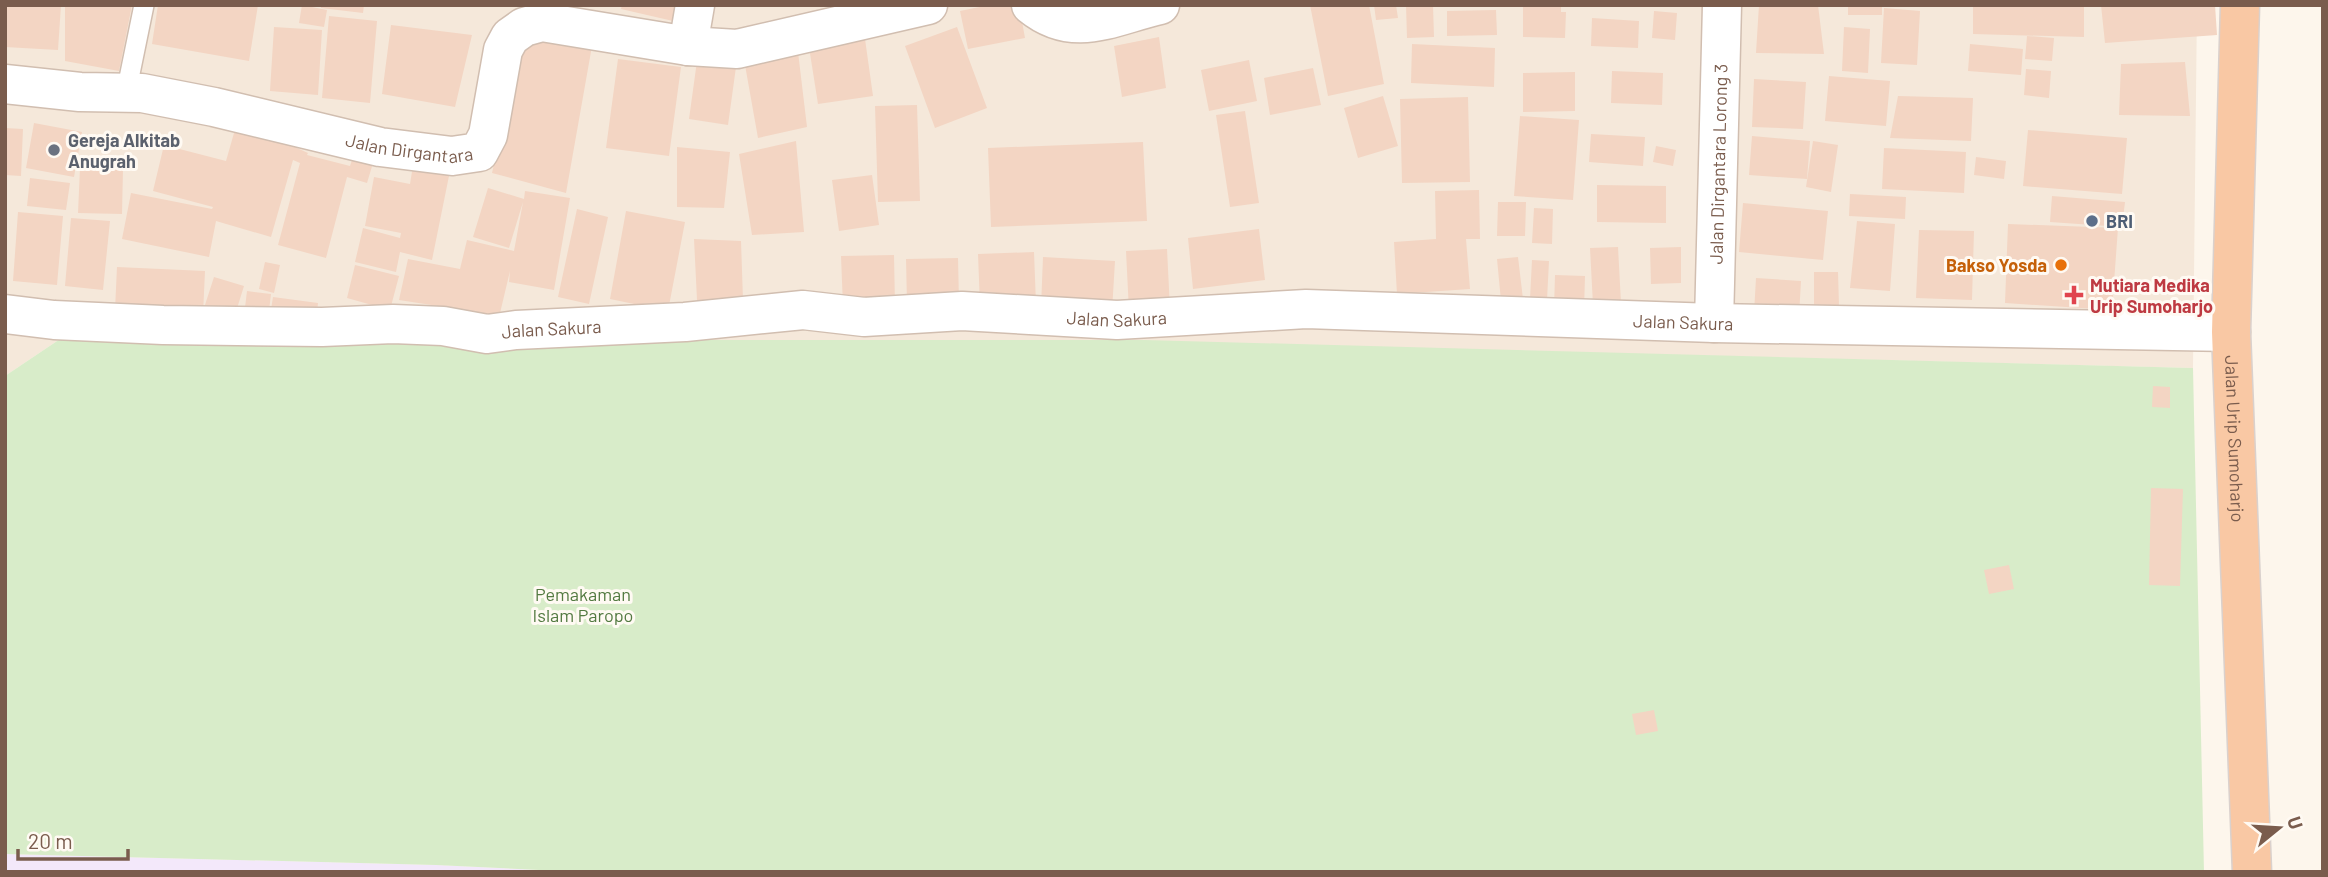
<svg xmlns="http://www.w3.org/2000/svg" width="2328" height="877" font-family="Barlow,sans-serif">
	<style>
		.residential { fill: #f5e8da }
		.education { fill: #f3e8fa }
		.green { fill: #d8ecc9 }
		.building { fill: #f3d5c3 }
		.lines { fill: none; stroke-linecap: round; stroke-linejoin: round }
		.service-casing { stroke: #d1beb0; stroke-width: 22 }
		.minor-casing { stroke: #d1beb0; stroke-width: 41 }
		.trunk-casing { stroke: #dad1cd; stroke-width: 41 }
		.service { stroke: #fff; stroke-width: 19 }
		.minor { stroke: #fff; stroke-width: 38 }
		.trunk { stroke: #f9c8a4; stroke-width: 38 }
		.worship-dot { fill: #6b7280; stroke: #fffaf3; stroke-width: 2.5 }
		.service-dot { fill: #5c6f8a; stroke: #fffaf3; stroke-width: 2.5 }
		.food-dot { fill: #e8710a; stroke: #fffaf3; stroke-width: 2.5 }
		.health-dot { fill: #e0444e; stroke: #fffaf3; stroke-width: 2.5 }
		.labels { text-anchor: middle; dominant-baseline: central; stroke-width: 6; stroke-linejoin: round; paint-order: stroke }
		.worship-label { font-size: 18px; font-weight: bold; fill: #5b616d; stroke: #fffaf3; text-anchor: start }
		.street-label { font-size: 18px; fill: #7a5c4d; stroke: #fffaf3 }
		.service-label { font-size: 18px; font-weight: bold; fill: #4e5e75; stroke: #fffaf3; text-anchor: start }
		.food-label { font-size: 18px; font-weight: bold; fill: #c56008; stroke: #fffaf3; text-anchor: end }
		.health-label { font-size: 18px; font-weight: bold; fill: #be3a42; stroke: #fffaf3; text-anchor: start }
		.park-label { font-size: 18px; fill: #537a41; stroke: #fffaf3 }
	</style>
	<rect width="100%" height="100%" fill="#fdf6ec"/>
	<path class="residential" d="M 5,5 L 2197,5 L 2193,368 L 1478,350 L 69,333 L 5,376 Z"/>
	<path class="education" d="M 5,854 L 436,865 L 581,872 L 5,872 Z"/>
	<path class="green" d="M 69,333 L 728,340 L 1145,340 L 2193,368 L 2204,872 L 581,872 L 436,865 L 5,854 L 5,376 Z"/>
	<path class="building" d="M 5,5 L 61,5 L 58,50 L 5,47 Z
		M 65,5 L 132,5 L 119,71 L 65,61 Z
		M 158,5 L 258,5 L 249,61 L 152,44 Z
		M 302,5 L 327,10 L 324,27 L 299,23 Z
		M 321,5 L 364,5 L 363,13 L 321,8 Z
		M 622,5 L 676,5 L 673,21 L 621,9 Z
		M 989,5 L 1019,5 L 1025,38 L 968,49 L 960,11 Z
		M 1310,5 L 1369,5 L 1384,84 L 1328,96 Z
		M 1374,5 L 1396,5 L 1398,18 L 1376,20 Z
		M 1406,5 L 1433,5 L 1434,37 L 1407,38 Z
		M 1523,5 L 1561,5 L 1561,12 L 1566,12 L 1565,38 L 1523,37 Z
		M 1759,5 L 1818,5 L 1824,54 L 1756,53 Z
		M 1848,5 L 1882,5 L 1882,15 L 1848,15 Z
		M 1973,5 L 2084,5 L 2084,37 L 1973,34 Z
		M 2101,5 L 2215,5 L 2217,35 L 2105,43 Z
		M 1884,8 L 1920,11 L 1917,65 L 1881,63 Z
		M 1496,10 L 1497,35 L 1447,36 L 1447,11 Z
		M 1654,11 L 1677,13 L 1675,40 L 1652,38 Z
		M 329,16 L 377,21 L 370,103 L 322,98 Z
		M 1592,18 L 1639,21 L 1638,48 L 1591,46 Z
		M 391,25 L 472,35 L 455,107 L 382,94 Z
		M 274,27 L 322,30 L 318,95 L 270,91 Z
		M 957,27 L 987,108 L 935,128 L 905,46 Z
		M 1844,27 L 1870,29 L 1868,73 L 1842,71 Z
		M 523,35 L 592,46 L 566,193 L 492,173 Z
		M 2027,36 L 2054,38 L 2052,61 L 2025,59 Z
		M 1159,37 L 1166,88 L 1122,97 L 1114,46 Z
		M 865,39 L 873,96 L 818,104 L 809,47 Z
		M 1412,44 L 1495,48 L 1494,87 L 1411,83 Z
		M 1970,44 L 2023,49 L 2021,75 L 1968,71 Z
		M 798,52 L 807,127 L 758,138 L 745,65 Z
		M 618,59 L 681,67 L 669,156 L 606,148 Z
		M 1249,60 L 1257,101 L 1209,111 L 1201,70 Z
		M 697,61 L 736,67 L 728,125 L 689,119 Z
		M 2185,62 L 2190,116 L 2119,115 L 2121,64 Z
		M 1313,68 L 1321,105 L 1270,115 L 1264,78 Z
		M 2026,69 L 2051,71 L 2049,98 L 2024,95 Z
		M 1612,71 L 1663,73 L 1662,105 L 1611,103 Z
		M 1575,72 L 1575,111 L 1523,112 L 1523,73 Z
		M 1829,76 L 1890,81 L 1886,126 L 1825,121 Z
		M 1754,79 L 1806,82 L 1803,129 L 1752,127 Z
		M 1383,96 L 1398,146 L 1358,158 L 1344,108 Z
		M 1898,96 L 1973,98 L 1971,141 L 1890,138 Z
		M 1468,97 L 1470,182 L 1402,183 L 1400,99 Z
		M 917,105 L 920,201 L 878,202 L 875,106 Z
		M 1245,111 L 1259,203 L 1230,207 L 1216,115 Z
		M 1520,116 L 1579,120 L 1573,200 L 1514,196 Z
		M 34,123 L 82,132 L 74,177 L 26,168 Z
		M 236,126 L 298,144 L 297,148 L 308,153 L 307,155 L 350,166 L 353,157 L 373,163 L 367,183 L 347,177 L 326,258 L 278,245 L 300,163 L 293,160 L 271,237 L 216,221 L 209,257 L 122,239 L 131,193 L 212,209 L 213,207 L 153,191 L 164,145 L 226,161 Z
		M 5,128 L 23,129 L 21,176 L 5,175 Z
		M 2028,130 L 2127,138 L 2122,194 L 2023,186 Z
		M 1591,134 L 1645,137 L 1643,166 L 1589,162 Z
		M 1752,136 L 1810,141 L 1807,179 L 1749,175 Z
		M 796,141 L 804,232 L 752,235 L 739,154 Z
		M 1813,141 L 1838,145 L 1831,192 L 1806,187 Z
		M 1143,142 L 1147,221 L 991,227 L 988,148 Z
		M 1656,146 L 1676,150 L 1673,166 L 1653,162 Z
		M 677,147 L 730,152 L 724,208 L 677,207 Z
		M 1884,148 L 1966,152 L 1964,193 L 1882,189 Z
		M 1976,157 L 2006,161 L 2004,179 L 1974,175 Z
		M 414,159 L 450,171 L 432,260 L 400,252 L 396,272 L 355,262 L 363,228 L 400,238 L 401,233 L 365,226 L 374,177 L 410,184 Z
		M 80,168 L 123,169 L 122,214 L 78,213 Z
		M 872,175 L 879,225 L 839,231 L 832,180 Z
		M 30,178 L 70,183 L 66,210 L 27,206 Z
		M 1597,185 L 1666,186 L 1666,223 L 1597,222 Z
		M 488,188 L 524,199 L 525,191 L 570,198 L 554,290 L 509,282 L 510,271 L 496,330 L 451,308 L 399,300 L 408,259 L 460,269 L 467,240 L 514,251 L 523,202 L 509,248 L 473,237 Z
		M 1479,190 L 1480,239 L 1466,239 L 1470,289 L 1397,294 L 1394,242 L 1436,239 L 1435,191 Z
		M 1850,194 L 1906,197 L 1905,219 L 1849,216 Z
		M 2052,196 L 2125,202 L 2122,227 L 2050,222 Z
		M 1498,202 L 1526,202 L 1525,236 L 1497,236 Z
		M 1743,203 L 1828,211 L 1823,260 L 1739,252 Z
		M 1534,208 L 1553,209 L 1552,244 L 1532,243 Z
		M 577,209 L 608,217 L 589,304 L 558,297 Z
		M 626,211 L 685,222 L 668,311 L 610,299 Z
		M 18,212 L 63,216 L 57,285 L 13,281 Z
		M 71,218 L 110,221 L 103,290 L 65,286 Z
		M 1857,221 L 1895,224 L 1890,291 L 1850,288 Z
		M 2008,224 L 2118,228 L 2112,310 L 2005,303 Z
		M 1259,229 L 1265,280 L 1193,289 L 1188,238 Z
		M 1919,230 L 1974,231 L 1972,300 L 1916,298 Z
		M 694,239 L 741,241 L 743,300 L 697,300 Z
		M 1618,247 L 1621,303 L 1593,305 L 1590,248 Z
		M 1681,247 L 1681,283 L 1651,284 L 1650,248 Z
		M 1167,249 L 1170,309 L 1129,311 L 1126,251 Z
		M 1034,252 L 1036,304 L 980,306 L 978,254 Z
		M 894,255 L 895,306 L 843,307 L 841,256 Z
		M 1043,257 L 1115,261 L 1112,311 L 1041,307 Z
		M 1518,257 L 1523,299 L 1501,301 L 1497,259 Z
		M 958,258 L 959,302 L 907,303 L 906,259 Z
		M 1532,260 L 1549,261 L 1547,300 L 1530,299 Z
		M 265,262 L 280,265 L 274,293 L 259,289 Z
		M 355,265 L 399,276 L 390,310 L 347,298 Z
		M 117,267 L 205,271 L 203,314 L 115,310 Z
		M 1814,272 L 1838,272 L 1839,306 L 1814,305 Z
		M 1555,275 L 1585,276 L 1584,310 L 1554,309 Z
		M 214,277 L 244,286 L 234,318 L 204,308 Z
		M 1756,278 L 1801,281 L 1799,316 L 1754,313 Z
		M 247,291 L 271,294 L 268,319 L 244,316 Z
		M 273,297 L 318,303 L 316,323 L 270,316 Z
		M 2153,386 L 2170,387 L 2170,408 L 2152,407 Z
		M 2151,488 L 2183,489 L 2180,586 L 2149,585 Z
		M 2009,565 L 2014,589 L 1989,594 L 1984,570 Z
		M 1654,710 L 1658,731 L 1636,735 L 1632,714 Z"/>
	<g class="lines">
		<defs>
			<path id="service" d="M 126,93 L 144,5"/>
			<g id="minor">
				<path d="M 1031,5 C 1074,40 1112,16 1160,5"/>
				<path d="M 688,46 L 695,5"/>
				<path id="s1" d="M 5,84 L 80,92 L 142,93 L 214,107 L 380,147 L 452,156 L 479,152 L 488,135 L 503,50 L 510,37 L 524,27 L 542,22 L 688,46 L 737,49 L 928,5"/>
				<path id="s2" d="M 5,314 L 54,320 L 163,325 L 322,327 L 393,324 L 443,326 L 487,334 L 516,330 L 685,322 L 803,310 L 864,317 L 962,311 L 1117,320 L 1306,309 L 1714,323 L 2231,332"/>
				<path id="s3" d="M 1714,323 L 1722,5"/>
			</g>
			<g id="trunk">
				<path id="s4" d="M 2240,5 L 2231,332 L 2252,872"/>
			</g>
		</defs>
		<use href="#service" class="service-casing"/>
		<use href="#minor" class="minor-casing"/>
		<use href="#trunk" class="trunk-casing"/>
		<use href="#service" class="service"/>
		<use href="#minor" class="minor"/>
		<use href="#trunk" class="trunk"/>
	</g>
	<circle class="worship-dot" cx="54" cy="150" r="7"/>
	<circle class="service-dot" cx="2092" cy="221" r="7"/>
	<circle class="food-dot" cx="2061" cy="265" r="7"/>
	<path class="health-dot" d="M2070.5 284.5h7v7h7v7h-7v7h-7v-7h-7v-7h7z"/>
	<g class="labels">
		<g class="worship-label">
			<text x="68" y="140">Gereja Alkitab<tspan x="68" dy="21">Anugrah</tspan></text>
		</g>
		<g class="street-label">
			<text stroke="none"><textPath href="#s1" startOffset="411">Jalan Dirgantara</textPath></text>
			<text stroke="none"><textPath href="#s3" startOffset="159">Jalan Dirgantara Lorong 3</textPath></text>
			<text stroke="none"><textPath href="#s2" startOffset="1115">Jalan Sakura</textPath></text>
			<text stroke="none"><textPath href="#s2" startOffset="1682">Jalan Sakura</textPath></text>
			<text stroke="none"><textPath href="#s2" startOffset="548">Jalan Sakura</textPath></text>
			<text stroke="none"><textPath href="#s4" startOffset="434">Jalan Urip Sumoharjo</textPath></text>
		</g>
		<g class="service-label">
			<text x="2106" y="221">BRI</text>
		</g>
		<g class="food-label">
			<text x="2047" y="265">Bakso Yosda</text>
		</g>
		<g class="health-label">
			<text x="2090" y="285">Mutiara Medika<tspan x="2090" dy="21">Urip Sumoharjo</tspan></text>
		</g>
		<g class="park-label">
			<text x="583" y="594">Pemakaman<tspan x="583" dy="21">Islam Paropo</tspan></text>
		</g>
	</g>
	<rect width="2328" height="877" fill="none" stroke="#7a5c4d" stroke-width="14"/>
	<g transform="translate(2279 828) rotate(72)" stroke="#fffaf3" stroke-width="5" paint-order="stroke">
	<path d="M0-5L12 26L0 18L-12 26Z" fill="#7a5c4d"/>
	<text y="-10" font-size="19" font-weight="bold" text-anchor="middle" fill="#7a5c4d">U</text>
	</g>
	<path d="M18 849v10h110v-10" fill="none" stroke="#7a5c4d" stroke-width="3.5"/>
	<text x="28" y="849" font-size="21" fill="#7a5c4d" stroke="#fffaf3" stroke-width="5" paint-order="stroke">20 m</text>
</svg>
